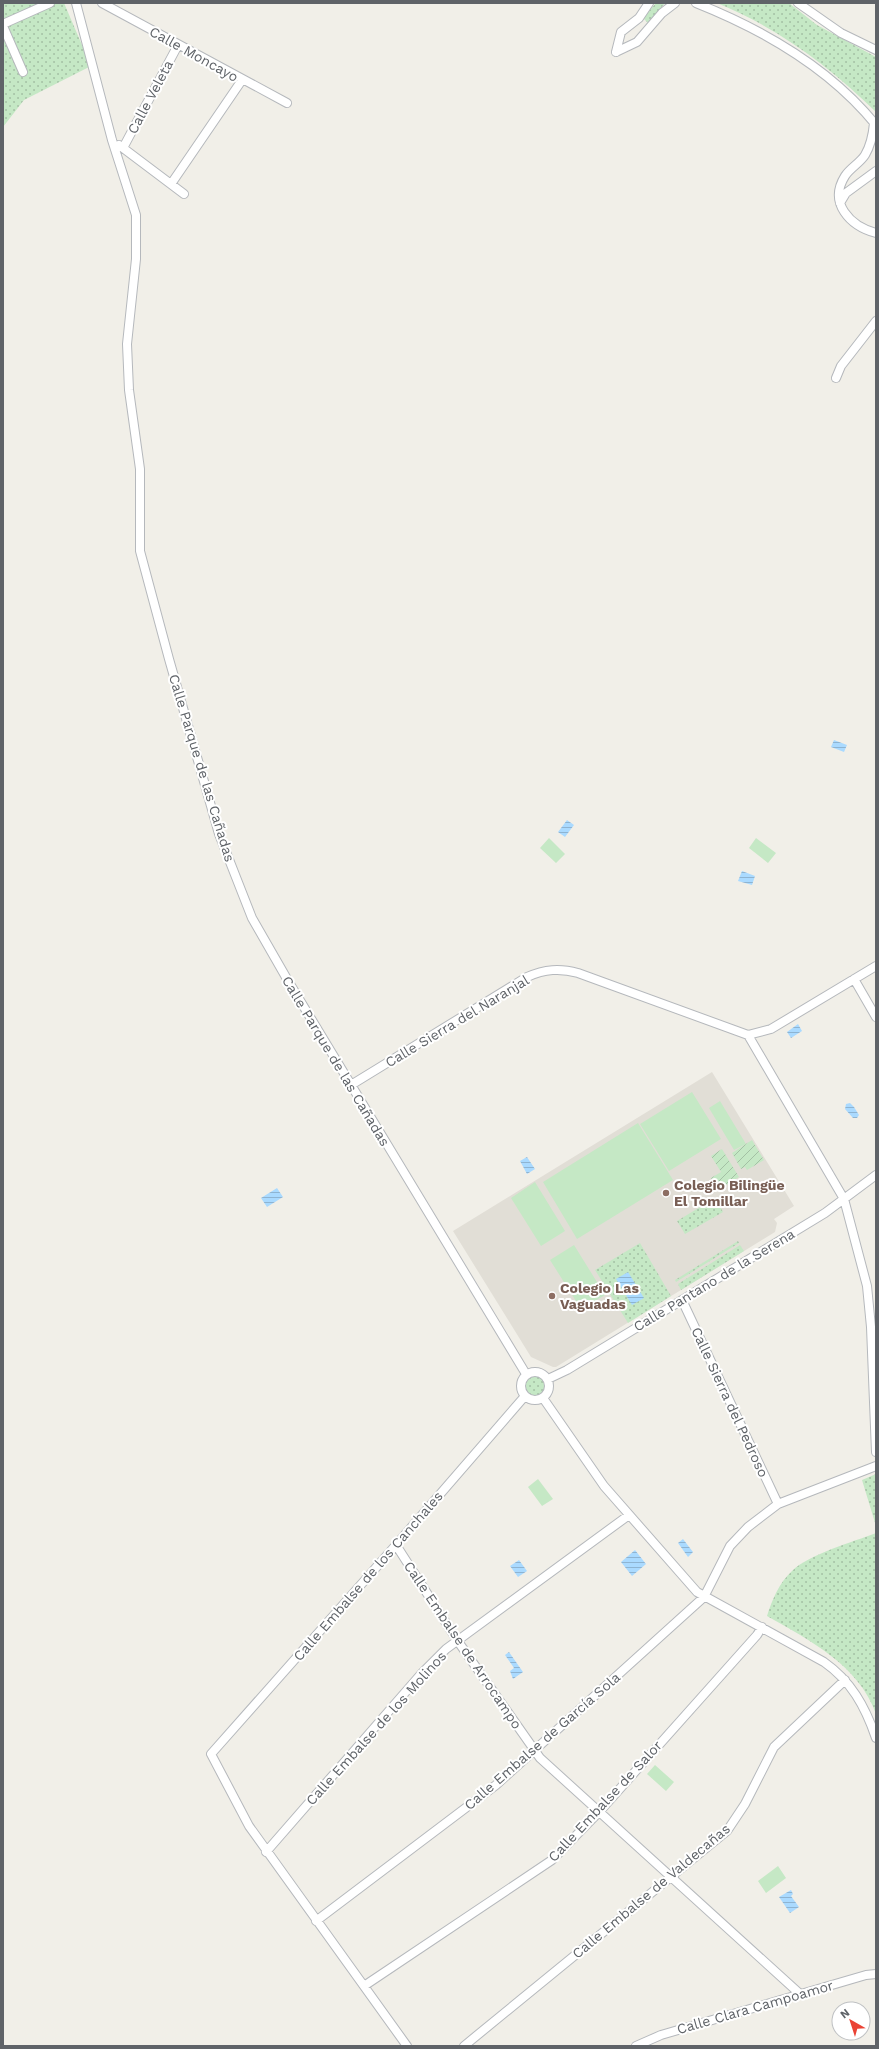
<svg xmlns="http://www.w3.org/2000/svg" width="879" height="2049" font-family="'Work Sans',sans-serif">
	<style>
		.education { fill: #e1ded6 }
		.grass { fill: url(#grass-dots) }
		.garden { fill: url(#garden-furrows) }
		.pitch { fill: #c5e8c5 }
		.water { fill: url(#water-rules) }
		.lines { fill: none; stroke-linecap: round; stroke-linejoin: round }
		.minor-casing { stroke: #b5b8bc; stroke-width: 10 }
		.minor { stroke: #fff; stroke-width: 8 }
		.education-dot { fill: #8d6e63; stroke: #fff; stroke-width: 1.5 }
		.labels { text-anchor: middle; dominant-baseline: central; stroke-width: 4; stroke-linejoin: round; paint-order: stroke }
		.street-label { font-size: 14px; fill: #5f6368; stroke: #fff }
		.education-label { font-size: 14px; font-weight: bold; fill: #785e54; stroke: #fff; text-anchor: start }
	</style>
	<defs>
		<pattern id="grass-dots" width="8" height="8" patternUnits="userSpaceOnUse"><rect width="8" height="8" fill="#c5e8c5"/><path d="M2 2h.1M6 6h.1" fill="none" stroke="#a3c0a4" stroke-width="1.8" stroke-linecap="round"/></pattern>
		<pattern id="garden-furrows" width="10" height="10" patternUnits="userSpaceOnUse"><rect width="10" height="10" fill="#c5e8c5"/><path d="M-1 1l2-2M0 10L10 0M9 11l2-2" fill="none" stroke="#a3c0a4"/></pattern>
		<pattern id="water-rules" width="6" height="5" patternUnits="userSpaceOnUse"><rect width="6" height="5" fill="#aadaff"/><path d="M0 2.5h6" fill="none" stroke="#8eb4d2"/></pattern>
	</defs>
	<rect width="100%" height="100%" fill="#f1efe8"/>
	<path class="education" d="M 712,1072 L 794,1206 L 774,1219 L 777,1223 L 775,1232 L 556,1367 L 553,1367 L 531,1357 L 453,1231 Z"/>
	<path class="grass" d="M 3,3 L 64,3 L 91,66 L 24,100 L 3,127 Z
		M 656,3 L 665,3 L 648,23 L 643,18 Z
		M 717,3 L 789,3 L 817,25 L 876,57 L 876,112 C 829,66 778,28 717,3 Z
		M 715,1198 L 723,1212 L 685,1234 L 677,1221 Z
		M 738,1241 L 739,1243 L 676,1282 L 675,1280 Z
		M 640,1243 L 671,1296 L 628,1323 L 595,1270 Z
		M 740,1245 L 744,1251 L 681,1290 L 678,1284 Z
		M524 1386a11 11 0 1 1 22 0a11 11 0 1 1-22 0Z
		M 876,1474 L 876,1526 L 862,1480 Z
		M 876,1533 L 876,1714 C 859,1665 809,1640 767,1616 C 772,1600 779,1583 792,1571 C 809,1554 853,1542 876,1533 Z"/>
	<path class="garden" d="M 752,1140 L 764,1160 L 747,1170 L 745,1167 L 741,1169 L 732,1153 Z
		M 722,1149 L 739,1177 L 718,1190 L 711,1178 L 721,1172 L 711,1156 Z"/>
	<path class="pitch" d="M 549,838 L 565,854 L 556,863 L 540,848 Z
		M 756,838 L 776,853 L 768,863 L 749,848 Z
		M 692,1092 L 721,1139 L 669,1171 L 640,1124 Z
		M 720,1101 L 746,1144 L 734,1150 L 709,1108 Z
		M 638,1123 L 673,1180 L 577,1239 L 543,1182 Z
		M 535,1182 L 565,1231 L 541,1246 L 511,1198 Z
		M 574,1245 L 605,1295 L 581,1309 L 550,1260 Z
		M 538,1479 L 553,1499 L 542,1506 L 528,1487 Z
		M 655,1765 L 674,1782 L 666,1791 L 647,1774 Z
		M 778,1866 L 786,1878 L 766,1893 L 758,1881 Z"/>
	<path class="water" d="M 834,740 L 847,745 L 844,752 L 831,747 Z
		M 567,820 L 574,825 L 565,837 L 558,832 Z
		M 742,871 L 755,876 L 752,885 L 738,881 Z
		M 798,1024 L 802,1031 L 791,1038 L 787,1032 Z
		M 850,1103 L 854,1107 L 859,1115 L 857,1118 L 853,1118 L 845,1109 L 846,1104 Z
		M 527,1157 L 535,1169 L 527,1174 L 520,1161 Z
		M 277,1188 L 283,1197 L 267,1207 L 261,1198 Z
		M 628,1272 L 644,1298 L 632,1305 L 616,1279 Z
		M 683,1539 L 693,1552 L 688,1557 L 678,1543 Z
		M 635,1550 L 646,1564 L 632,1576 L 621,1562 Z
		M 519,1560 L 527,1571 L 518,1577 L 510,1566 Z
		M 509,1652 L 523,1672 L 513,1679 L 510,1671 L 514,1668 L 505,1655 Z
		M 791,1890 L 793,1894 L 791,1896 L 799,1907 L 790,1913 L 779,1897 Z"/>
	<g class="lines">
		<defs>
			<path id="minor" d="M 76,3 L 112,140 L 136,215 L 136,259 L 127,344 L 129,390 L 140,469 L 140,551 L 169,659 L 219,834 L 252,918 L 287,979 L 526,1374
				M 102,3 L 287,103
				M 696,3 C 764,30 829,67 876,125
				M 798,3 L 841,33 L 876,50
				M 3,24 L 50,3
				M 3,26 L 23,72
				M 616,52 L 637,42 L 662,13 L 675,3
				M 616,52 L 621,32 L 639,18 L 649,3
				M 874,123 C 873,134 871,145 865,155 C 860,163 850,168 845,176 C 828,203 850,226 876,233
				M 119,145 L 184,194
				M 123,148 L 178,45
				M 171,184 L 242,80
				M 840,203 L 846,193 L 876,171
				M 836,378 L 841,366 L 876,321
				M 854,979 L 876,1017
				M 748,1035 L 844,1199 L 867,1286 L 871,1327 L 876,1452
				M 748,1035 L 771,1029 L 876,966
				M 351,1085 L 527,977 C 545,969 560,968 578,973 L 748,1035
				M 682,1300 L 778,1504
				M521 1386a14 14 0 1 1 28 0a14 14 0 1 1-28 0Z
				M 548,1379 L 567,1370 L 825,1213 L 876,1175
				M 543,1398 L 604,1486 L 697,1592 L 824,1662 C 851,1681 865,1706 876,1738
				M 396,1545 L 457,1640 L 540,1758 L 800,1994
				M 266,1852 L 422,1673 L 446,1649 L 629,1515
				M 316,1921 L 496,1785 L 704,1597 L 730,1546 L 748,1527 L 778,1504 L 876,1466
				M 364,1986 L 552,1860 L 600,1811 L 757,1635 L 762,1627
				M 407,2046 L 249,1826 L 211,1754 L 396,1545 L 525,1396
				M 464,2046 L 727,1831 L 745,1804 L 774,1747 L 845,1680
				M 636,2046 L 661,2035 L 866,1975 L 876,1974"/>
		</defs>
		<use href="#minor" class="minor-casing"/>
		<use href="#minor" class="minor"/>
	</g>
	<g class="education-dot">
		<circle cx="666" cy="1193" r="4"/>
		<circle cx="552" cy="1296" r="4"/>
	</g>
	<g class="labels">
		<g class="street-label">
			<text transform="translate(194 54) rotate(29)">Calle Moncayo</text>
			<text transform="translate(150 97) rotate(-62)">Calle Veleta</text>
			<text transform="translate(202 768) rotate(73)">Calle Parque de las Cañadas</text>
			<text transform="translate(457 1021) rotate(-31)">Calle Sierra del Naranjal</text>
			<text transform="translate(336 1061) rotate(59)">Calle Parque de las Cañadas</text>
			<text transform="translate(714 1280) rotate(-31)">Calle Pantano de la Serena</text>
			<text transform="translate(730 1402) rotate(65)">Calle Sierra del Pedroso</text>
			<text transform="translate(368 1576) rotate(-49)">Calle Embalse de los Canchales</text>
			<text transform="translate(463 1645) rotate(56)">Calle Embalse de Arrocampo</text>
			<text transform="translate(376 1728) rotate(-48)">Calle Embalse de los Molinos</text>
			<text transform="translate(542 1741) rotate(-41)">Calle Embalse de García Sola</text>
			<text transform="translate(605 1801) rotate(-47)">Calle Embalse de Salor</text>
			<text transform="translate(651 1891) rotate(-40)">Calle Embalse de Valdecañas</text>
			<text transform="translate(755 2007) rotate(-16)">Calle Clara Campoamor</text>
		</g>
		<g class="education-label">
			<text x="674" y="1185">Colegio Bilingüe<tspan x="674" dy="16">El Tomillar</tspan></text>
			<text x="560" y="1288">Colegio Las<tspan x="560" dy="16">Vaguadas</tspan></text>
		</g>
	</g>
	<rect width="879" height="2049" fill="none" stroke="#5f6368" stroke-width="8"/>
	<g transform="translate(851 2021) rotate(321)"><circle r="19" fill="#ffffff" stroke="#bfc1c3"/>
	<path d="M0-3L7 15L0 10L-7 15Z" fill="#ea4335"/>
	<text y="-6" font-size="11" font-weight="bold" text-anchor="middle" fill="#5f6368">N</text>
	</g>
</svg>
